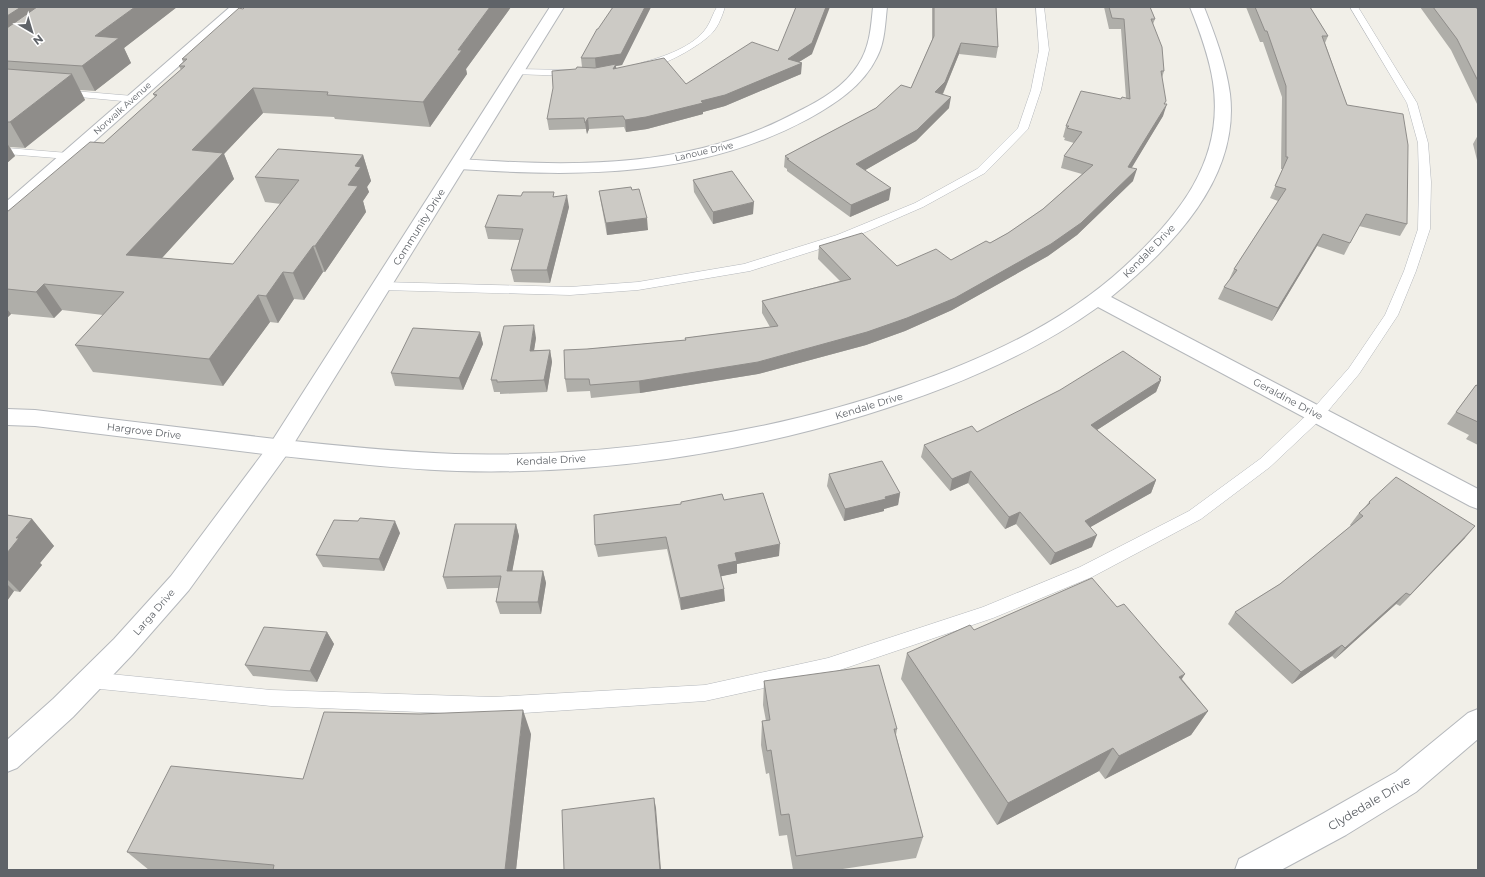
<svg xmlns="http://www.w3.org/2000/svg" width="1485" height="877" font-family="Montserrat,sans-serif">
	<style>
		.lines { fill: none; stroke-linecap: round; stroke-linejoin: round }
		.service-casing { stroke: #b5b8bc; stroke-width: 1 }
		.minor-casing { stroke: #b5b8bc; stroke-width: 2 }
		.tertiary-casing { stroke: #b5b8bc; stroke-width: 2 }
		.service { fill: #fff; fill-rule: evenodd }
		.minor { fill: #fff; fill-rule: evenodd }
		.tertiary { fill: #fff; fill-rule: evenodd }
		.wall { fill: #afaea9 }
		.shaded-wall { fill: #8f8d8a }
		.building { fill: #cccac5; stroke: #8f8d8a }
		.labels { text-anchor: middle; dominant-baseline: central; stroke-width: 3; stroke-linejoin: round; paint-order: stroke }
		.far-street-label { font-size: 9px; fill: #5f6368; stroke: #fff }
		.street-label { font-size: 10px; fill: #5f6368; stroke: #fff }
		.near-street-label { font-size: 12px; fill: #5f6368; stroke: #fff }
	</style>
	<rect width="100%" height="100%" fill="#f1efe8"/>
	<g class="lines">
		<defs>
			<path id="service" d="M 717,7 L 725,7 C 722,16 719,25 713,32 C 702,45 657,71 641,67 L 639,65 L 641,63 C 663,57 694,47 707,27 C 711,21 713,13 717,7 Z
				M 1036,7 L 1044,7 L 1049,50 L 1041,90 L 1028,129 L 985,173 L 923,207 L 845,241 L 750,271 L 638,290 L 570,295 L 382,290 L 377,289 L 376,286 L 377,283 L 382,282 L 570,287 L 638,282 L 744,264 L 837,235 L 915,203 L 977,169 L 1018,128 L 1031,90 L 1039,50 Z
				M 1350,7 L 1358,7 L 1417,103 L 1428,143 L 1431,182 L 1430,229 L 1416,271 L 1398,315 L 1359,374 L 1322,418 L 1270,467 L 1201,519 L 1092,577 L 993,618 L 828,674 L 705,701 L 494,715 L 271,706 L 90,688 L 84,686 L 81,680 L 84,674 L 90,672 L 271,690 L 494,697 L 705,685 L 828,658 L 983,607 L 1080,567 L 1189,511 L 1260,459 L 1312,410 L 1349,368 L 1385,315 L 1404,271 L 1418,229 L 1419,182 L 1418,143 L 1407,103 Z
				M 516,69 L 571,70 L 576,73 L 571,76 L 513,74 L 511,72 L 513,70 Z
				M 62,90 L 133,96 L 138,99 L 133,102 L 58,95 L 57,93 L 58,91 Z
				M 7,148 L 68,153 L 74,156 L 68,159 L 7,154 Z"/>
			<path id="minor" d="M 230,7 L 245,7 L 13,214 L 7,215 L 7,201 Z
				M 873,7 L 887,7 C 885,24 885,42 877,57 C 863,86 835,104 808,119 C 698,178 580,177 459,169 L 453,167 L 451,164 L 453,161 L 459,159 C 577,167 692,169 799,111 C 821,100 845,86 858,65 C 870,47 871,27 873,7 Z
				M 1190,7 L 1204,7 C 1215,35 1226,64 1230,94 C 1240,179 1171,248 1111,297 L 1478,489 L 1478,509 L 1470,506 L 1098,307 C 1028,357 947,390 865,415 C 735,455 592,475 457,471 C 398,469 340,462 281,456 C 199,446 117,436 35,426 L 7,425 L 7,409 L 35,410 C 118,420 201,430 284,440 C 341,446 398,452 455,454 C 602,458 768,435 906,386 C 984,359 1063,323 1124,267 C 1178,217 1225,161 1213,82 C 1209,56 1200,32 1190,7 Z
				M 1478,709 L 1478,739 L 1416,792 L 1346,835 L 1281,870 L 1235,870 L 1239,859 L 1324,813 L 1396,772 L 1468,713 Z"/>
			<path id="tertiary" d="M 550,7 L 564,7 L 288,453 L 189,590 L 132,655 L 73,717 L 17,768 L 7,772 L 7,740 L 53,699 L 114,639 L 171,576 L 272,441 Z"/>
		</defs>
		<use href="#service" class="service-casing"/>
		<use href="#minor" class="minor-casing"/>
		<use href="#tertiary" class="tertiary-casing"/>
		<use href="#service" class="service"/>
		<use href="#minor" class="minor"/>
		<use href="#tertiary" class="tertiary"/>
	</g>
	<path class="wall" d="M 7,7 L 177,7 L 124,48 L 131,63 L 95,91 L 80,90 L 85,100 L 25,148 L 10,147 L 15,156 L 7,163 Z
		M 245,7 L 511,7 L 466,69 L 467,74 L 430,127 L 335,119 L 334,117 L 263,113 L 224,154 L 234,179 L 162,258 L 233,264 L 281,204 L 265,202 L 255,177 L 363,155 L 371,181 L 367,187 L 369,192 L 363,201 L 366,212 L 325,272 L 323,272 L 304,300 L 294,299 L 278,323 L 270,322 L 223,386 L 93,372 L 75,345 L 103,315 L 62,310 L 54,318 L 11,314 L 8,317 L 7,317 L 7,212 L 104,143 L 155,97 L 153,94 L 181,70 L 179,66 L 183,62 L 182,59 Z
		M 613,7 L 651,7 L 622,65 L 616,66 L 616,68 L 686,84 L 778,51 L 812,54 L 799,62 L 801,74 L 725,106 L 703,112 L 703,114 L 647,129 L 626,132 L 624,127 L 589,129 L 587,134 L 586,129 L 549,130 L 547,119 L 576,69 L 582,67 L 581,58 Z
		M 932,7 L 996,7 L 998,47 L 996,58 L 959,54 L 943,94 L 949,108 L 916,141 L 865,170 L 889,200 L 850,217 L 787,171 L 787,169 L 784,167 L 785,156 L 876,108 L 911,88 L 932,40 Z
		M 1104,7 L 1150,7 L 1155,19 L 1153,24 L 1164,71 L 1162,78 L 1165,104 L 1163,116 L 1131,168 L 1133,181 L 1077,235 L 1048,256 L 952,310 L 905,331 L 866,345 L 758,374 L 640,393 L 591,398 L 590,391 L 567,392 L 565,379 L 587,349 L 685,340 L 685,338 L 770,327 L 762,313 L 762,301 L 840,281 L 818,259 L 819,246 L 897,266 L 951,260 L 990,243 L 1008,233 L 1043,209 L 1082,174 L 1061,168 L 1064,156 L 1074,143 L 1064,140 L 1065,138 L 1063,137 L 1066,126 L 1121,99 L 1126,98 L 1121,29 L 1109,29 Z
		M 1246,7 L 1310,7 L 1328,36 L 1325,43 L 1347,105 L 1407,224 L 1400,236 L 1359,226 L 1344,255 L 1317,246 L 1272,321 L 1218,299 L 1224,287 L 1229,280 L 1234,269 L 1278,201 L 1270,198 L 1283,169 L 1281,169 L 1282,97 L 1263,42 L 1260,42 Z
		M 1420,7 L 1476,7 L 1478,10 L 1478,106 L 1451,50 Z
		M 1478,135 L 1478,164 L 1473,144 Z
		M 693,180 L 753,214 L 713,224 L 694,192 Z
		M 632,190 L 648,230 L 607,235 L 601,203 L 599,191 Z
		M 555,197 L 569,207 L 550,283 L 514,282 L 511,270 L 520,240 L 488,239 L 485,227 Z
		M 480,332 L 483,344 L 463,390 L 395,386 L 391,373 Z
		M 536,338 L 534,350 L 550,350 L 552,362 L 547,392 L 500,394 L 500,392 L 494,392 L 491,380 Z
		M 1160,379 L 1161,380 L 1156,392 L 1097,430 L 1156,480 L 1151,493 L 1090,527 L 1092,547 L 1050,565 L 1016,524 L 1005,529 L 968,483 L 950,491 L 921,457 L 924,445 L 977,432 Z
		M 1476,385 L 1478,386 L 1478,445 L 1466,439 L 1469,435 L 1447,424 Z
		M 829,474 L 900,493 L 898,505 L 884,509 L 884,511 L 844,521 L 827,486 Z
		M 724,500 L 779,556 L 737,564 L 737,573 L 721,576 L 725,601 L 681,610 L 667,549 L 598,557 L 595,545 L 681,504 L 681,502 Z
		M 1369,502 L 1465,538 L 1400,606 L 1396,604 L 1335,659 L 1332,656 L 1292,684 L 1228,624 L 1235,612 L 1280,584 L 1351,526 L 1350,525 L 1359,513 L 1365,507 Z
		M 7,515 L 32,519 L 54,546 L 40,563 L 42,565 L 20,592 L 14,591 L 7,601 Z
		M 516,524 L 519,536 L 512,571 L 543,571 L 546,583 L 541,614 L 500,614 L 496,602 L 499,588 L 447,589 L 443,577 Z
		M 400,533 L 384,571 L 323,567 L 316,555 Z
		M 974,630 L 1182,679 L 1208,711 L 1191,735 L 1105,779 L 1099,771 L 997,825 L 901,679 L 907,653 Z
		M 327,632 L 334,644 L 317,682 L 253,676 L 245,665 Z
		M 764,681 L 897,729 L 896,735 L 923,837 L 916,858 L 836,870 L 793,870 L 787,835 L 779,836 L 769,773 L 766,774 L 761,745 L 762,721 L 766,721 L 763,705 Z
		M 531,734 L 516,870 L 149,870 L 127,852 L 303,779 Z"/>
	<path class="shaded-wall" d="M 21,7 L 67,7 L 7,50 L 7,16 Z
		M 135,7 L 177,7 L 124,48 L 131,63 L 95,91 L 82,66 L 95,36 Z
		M 490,7 L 511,7 L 466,69 L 467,74 L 430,127 L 423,102 L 458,50 Z
		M 645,7 L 651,7 L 622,65 L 616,66 L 617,74 L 596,70 L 595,58 Z
		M 826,7 L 830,7 L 812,54 L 789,68 L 802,63 L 801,74 L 725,106 L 703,112 L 703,114 L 647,129 L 626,132 L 625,120 L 701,101 L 788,59 Z
		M 961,43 L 959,54 L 943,93 L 933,103 L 935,92 Z
		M 72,74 L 85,100 L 25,148 L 10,122 Z
		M 253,88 L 263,113 L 224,154 L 234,179 L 140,282 L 126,255 L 192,150 Z
		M 951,97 L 949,108 L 916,141 L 855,176 L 856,164 Z
		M 1167,104 L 1163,116 L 1125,179 L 1128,167 Z
		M 588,118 L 589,129 L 587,134 L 585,123 Z
		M 7,143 L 15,156 L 7,163 Z
		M 363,155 L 371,181 L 367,187 L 369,192 L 363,201 L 366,212 L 325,272 L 315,246 L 348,185 L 355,166 Z
		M 1137,169 L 1133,181 L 1077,235 L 1048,256 L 952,310 L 905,331 L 866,345 L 758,374 L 640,393 L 639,381 L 758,362 Z
		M 891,188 L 889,200 L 850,217 L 851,205 Z
		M 567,195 L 569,207 L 550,283 L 547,270 Z
		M 754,202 L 753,214 L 713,224 L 713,212 Z
		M 647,218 L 648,230 L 607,235 L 606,223 Z
		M 1323,234 L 1317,246 L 1272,321 L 1278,308 Z
		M 313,246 L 323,272 L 304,300 L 293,273 Z
		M 283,272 L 294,299 L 278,323 L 266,296 Z
		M 44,284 L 62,310 L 54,318 L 36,292 Z
		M 258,295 L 270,322 L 223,386 L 209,359 Z
		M 7,309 L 11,314 L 8,317 L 7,315 Z
		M 534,325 L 536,338 L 532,363 L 530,351 Z
		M 480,332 L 483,344 L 463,390 L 459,378 Z
		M 550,350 L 552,362 L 547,392 L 544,380 Z
		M 1161,377 L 1160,381 L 1161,380 L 1156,392 L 1086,437 L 1091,425 Z
		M 971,471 L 968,483 L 950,491 L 952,479 Z
		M 1156,480 L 1151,493 L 1080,533 L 1085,521 Z
		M 900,493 L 898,505 L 884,509 L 884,511 L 844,521 L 845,509 L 885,497 Z
		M 1020,512 L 1016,524 L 1005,529 L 1009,517 Z
		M 32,519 L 54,546 L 40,563 L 42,565 L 20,592 L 7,579 L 7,553 L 16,538 Z
		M 395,521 L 400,533 L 384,571 L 379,559 Z
		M 516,524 L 519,536 L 510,583 L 507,571 Z
		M 1475,526 L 1465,538 L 1400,606 L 1410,595 Z
		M 1097,535 L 1092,547 L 1050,565 L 1055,553 Z
		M 780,544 L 779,556 L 737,564 L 737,573 L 718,577 L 718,565 L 735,553 Z
		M 543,571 L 546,583 L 541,614 L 538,602 Z
		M 7,584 L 14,591 L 7,601 Z
		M 724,589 L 725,601 L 681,610 L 680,598 Z
		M 1406,593 L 1396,604 L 1335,659 L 1345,648 Z
		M 327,632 L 334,644 L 317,682 L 310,671 Z
		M 1342,645 L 1332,656 L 1292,684 L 1301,672 Z
		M 1185,674 L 1169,699 L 1179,677 Z
		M 523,710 L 531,734 L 516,870 L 505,870 Z
		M 1208,711 L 1191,735 L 1105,779 L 1119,756 Z
		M 1113,748 L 1099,771 L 997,825 L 1008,803 Z
		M 654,798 L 656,808 L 661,870 L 660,870 Z"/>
	<path class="building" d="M 7,7 L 21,7 L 7,16 Z
		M 37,7 L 135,7 L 95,36 L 119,38 L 82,66 L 7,61 L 7,28 Z
		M 245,7 L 490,7 L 458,50 L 462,50 L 423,102 L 327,95 L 328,92 L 253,88 L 192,150 L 223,153 L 126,255 L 233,264 L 299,180 L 255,177 L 278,149 L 363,155 L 355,166 L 361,167 L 348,185 L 358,186 L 315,246 L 313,246 L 293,273 L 283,272 L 266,296 L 258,295 L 209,359 L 75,345 L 124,292 L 44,284 L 36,292 L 7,289 L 7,212 L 90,142 L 104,143 L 157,95 L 153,94 L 185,66 L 179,66 L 187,59 L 182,59 L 239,8 L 243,9 Z
		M 613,7 L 645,7 L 621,54 L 595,58 L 581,58 L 597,29 L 598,29 Z
		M 796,7 L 826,7 L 812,43 L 788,59 L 802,63 L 725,95 L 701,101 L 703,103 L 646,117 L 625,120 L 623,116 L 588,118 L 585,123 L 584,118 L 547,119 L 553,88 L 552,71 L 576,69 L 577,67 L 595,68 L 616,64 L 613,69 L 664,58 L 686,84 L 752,42 L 778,51 Z
		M 934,7 L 996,7 L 998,47 L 961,43 L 945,82 L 935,92 L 951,97 L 917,130 L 856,164 L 891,188 L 851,205 L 787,159 L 789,159 L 785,156 L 876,108 L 901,85 L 911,88 L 934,36 Z
		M 1109,7 L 1150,7 L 1155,19 L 1151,19 L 1162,47 L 1164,71 L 1161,71 L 1166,101 L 1164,104 L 1167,104 L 1128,167 L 1137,169 L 1081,223 L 1051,244 L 955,298 L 907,318 L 867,332 L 758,362 L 639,381 L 590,385 L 589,379 L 565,379 L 564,350 L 587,349 L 686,340 L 685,338 L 778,326 L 762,301 L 851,279 L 819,246 L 862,233 L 897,266 L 936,249 L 951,260 L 986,241 L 990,243 L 1008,233 L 1043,209 L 1093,165 L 1064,156 L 1082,132 L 1067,128 L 1069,126 L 1066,126 L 1081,91 L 1121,99 L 1122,97 L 1130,99 L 1124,19 L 1112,18 Z
		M 1255,7 L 1310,7 L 1328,36 L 1322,36 L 1347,105 L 1403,114 L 1408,145 L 1407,224 L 1366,214 L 1350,243 L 1323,234 L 1278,308 L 1224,287 L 1237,270 L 1234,269 L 1286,189 L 1275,186 L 1288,157 L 1286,157 L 1286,86 L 1267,31 L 1265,31 Z
		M 1433,7 L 1476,7 L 1478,10 L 1478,81 L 1457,39 Z
		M 7,69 L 72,74 L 10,122 L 7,122 Z
		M 732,171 L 754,202 L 713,212 L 693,180 Z
		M 631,187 L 632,190 L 639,189 L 647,218 L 606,223 L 599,191 Z
		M 523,192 L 554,192 L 553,197 L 567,195 L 547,270 L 511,270 L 523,229 L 485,227 L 498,195 L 521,196 Z
		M 534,325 L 530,351 L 550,350 L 544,380 L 497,382 L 497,380 L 491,380 L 504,326 Z
		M 413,328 L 480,332 L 459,378 L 391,373 Z
		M 1123,351 L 1161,377 L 1159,379 L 1161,380 L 1091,425 L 1156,480 L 1085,521 L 1097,535 L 1055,553 L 1020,512 L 1009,517 L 971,471 L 952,479 L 924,445 L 972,426 L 977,432 L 1060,390 Z
		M 1476,385 L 1478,386 L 1478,422 L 1456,412 Z
		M 882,461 L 900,493 L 885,497 L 886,499 L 845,509 L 829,474 Z
		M 1396,477 L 1475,526 L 1410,595 L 1406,593 L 1345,648 L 1342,645 L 1301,672 L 1235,612 L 1280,584 L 1363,516 L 1359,513 L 1370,503 L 1369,502 Z
		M 763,493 L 780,544 L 735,553 L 737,561 L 718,565 L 724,589 L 680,598 L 666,537 L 595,545 L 594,515 L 681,504 L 681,502 L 722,494 L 724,500 Z
		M 7,515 L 32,519 L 16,538 L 19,538 L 7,553 Z
		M 360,518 L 395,521 L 379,559 L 316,555 L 334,520 L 358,521 Z
		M 455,524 L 516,524 L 507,571 L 543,571 L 538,602 L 496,602 L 501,576 L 443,577 Z
		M 1092,578 L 1117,607 L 1124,604 L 1161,647 L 1185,674 L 1179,677 L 1208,711 L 1119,756 L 1113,748 L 1008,803 L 907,653 L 970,625 L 974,630 Z
		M 264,627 L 327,632 L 310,671 L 245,665 Z
		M 879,665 L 897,729 L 894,729 L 923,837 L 796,856 L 789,814 L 781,815 L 771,750 L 767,751 L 762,721 L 770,720 L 764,681 Z
		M 523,710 L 505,870 L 273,870 L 274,865 L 127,852 L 171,766 L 303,779 L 324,712 L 420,714 Z
		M 654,798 L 660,870 L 564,870 L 562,810 Z"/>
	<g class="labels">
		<g class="far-street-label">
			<text transform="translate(122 108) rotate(-42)">Norwalk Avenue</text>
			<text transform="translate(704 151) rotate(-13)">Lanoue Drive</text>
		</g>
		<g class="street-label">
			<text transform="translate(419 227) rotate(-58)">Community Drive</text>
			<text transform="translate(1149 251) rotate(-46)">Kendale Drive</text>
			<text transform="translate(1288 399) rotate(28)">Geraldine Drive</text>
			<text transform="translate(869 406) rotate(-17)">Kendale Drive</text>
			<text transform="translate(144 431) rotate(7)">Hargrove Drive</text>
			<text transform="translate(551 460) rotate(-3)">Kendale Drive</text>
			<text transform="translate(154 612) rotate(-49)">Larga Drive</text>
		</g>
		<g class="near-street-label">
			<text transform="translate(1369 803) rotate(-31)">Clydedale Drive</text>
		</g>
	</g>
	<rect width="1485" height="877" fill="none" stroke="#5f6368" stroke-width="16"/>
	<g transform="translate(32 32) rotate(142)" stroke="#ffffff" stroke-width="3" paint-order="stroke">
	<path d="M0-3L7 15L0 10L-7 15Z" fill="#5f6368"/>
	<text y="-6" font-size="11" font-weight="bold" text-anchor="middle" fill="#5f6368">N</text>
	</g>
</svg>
